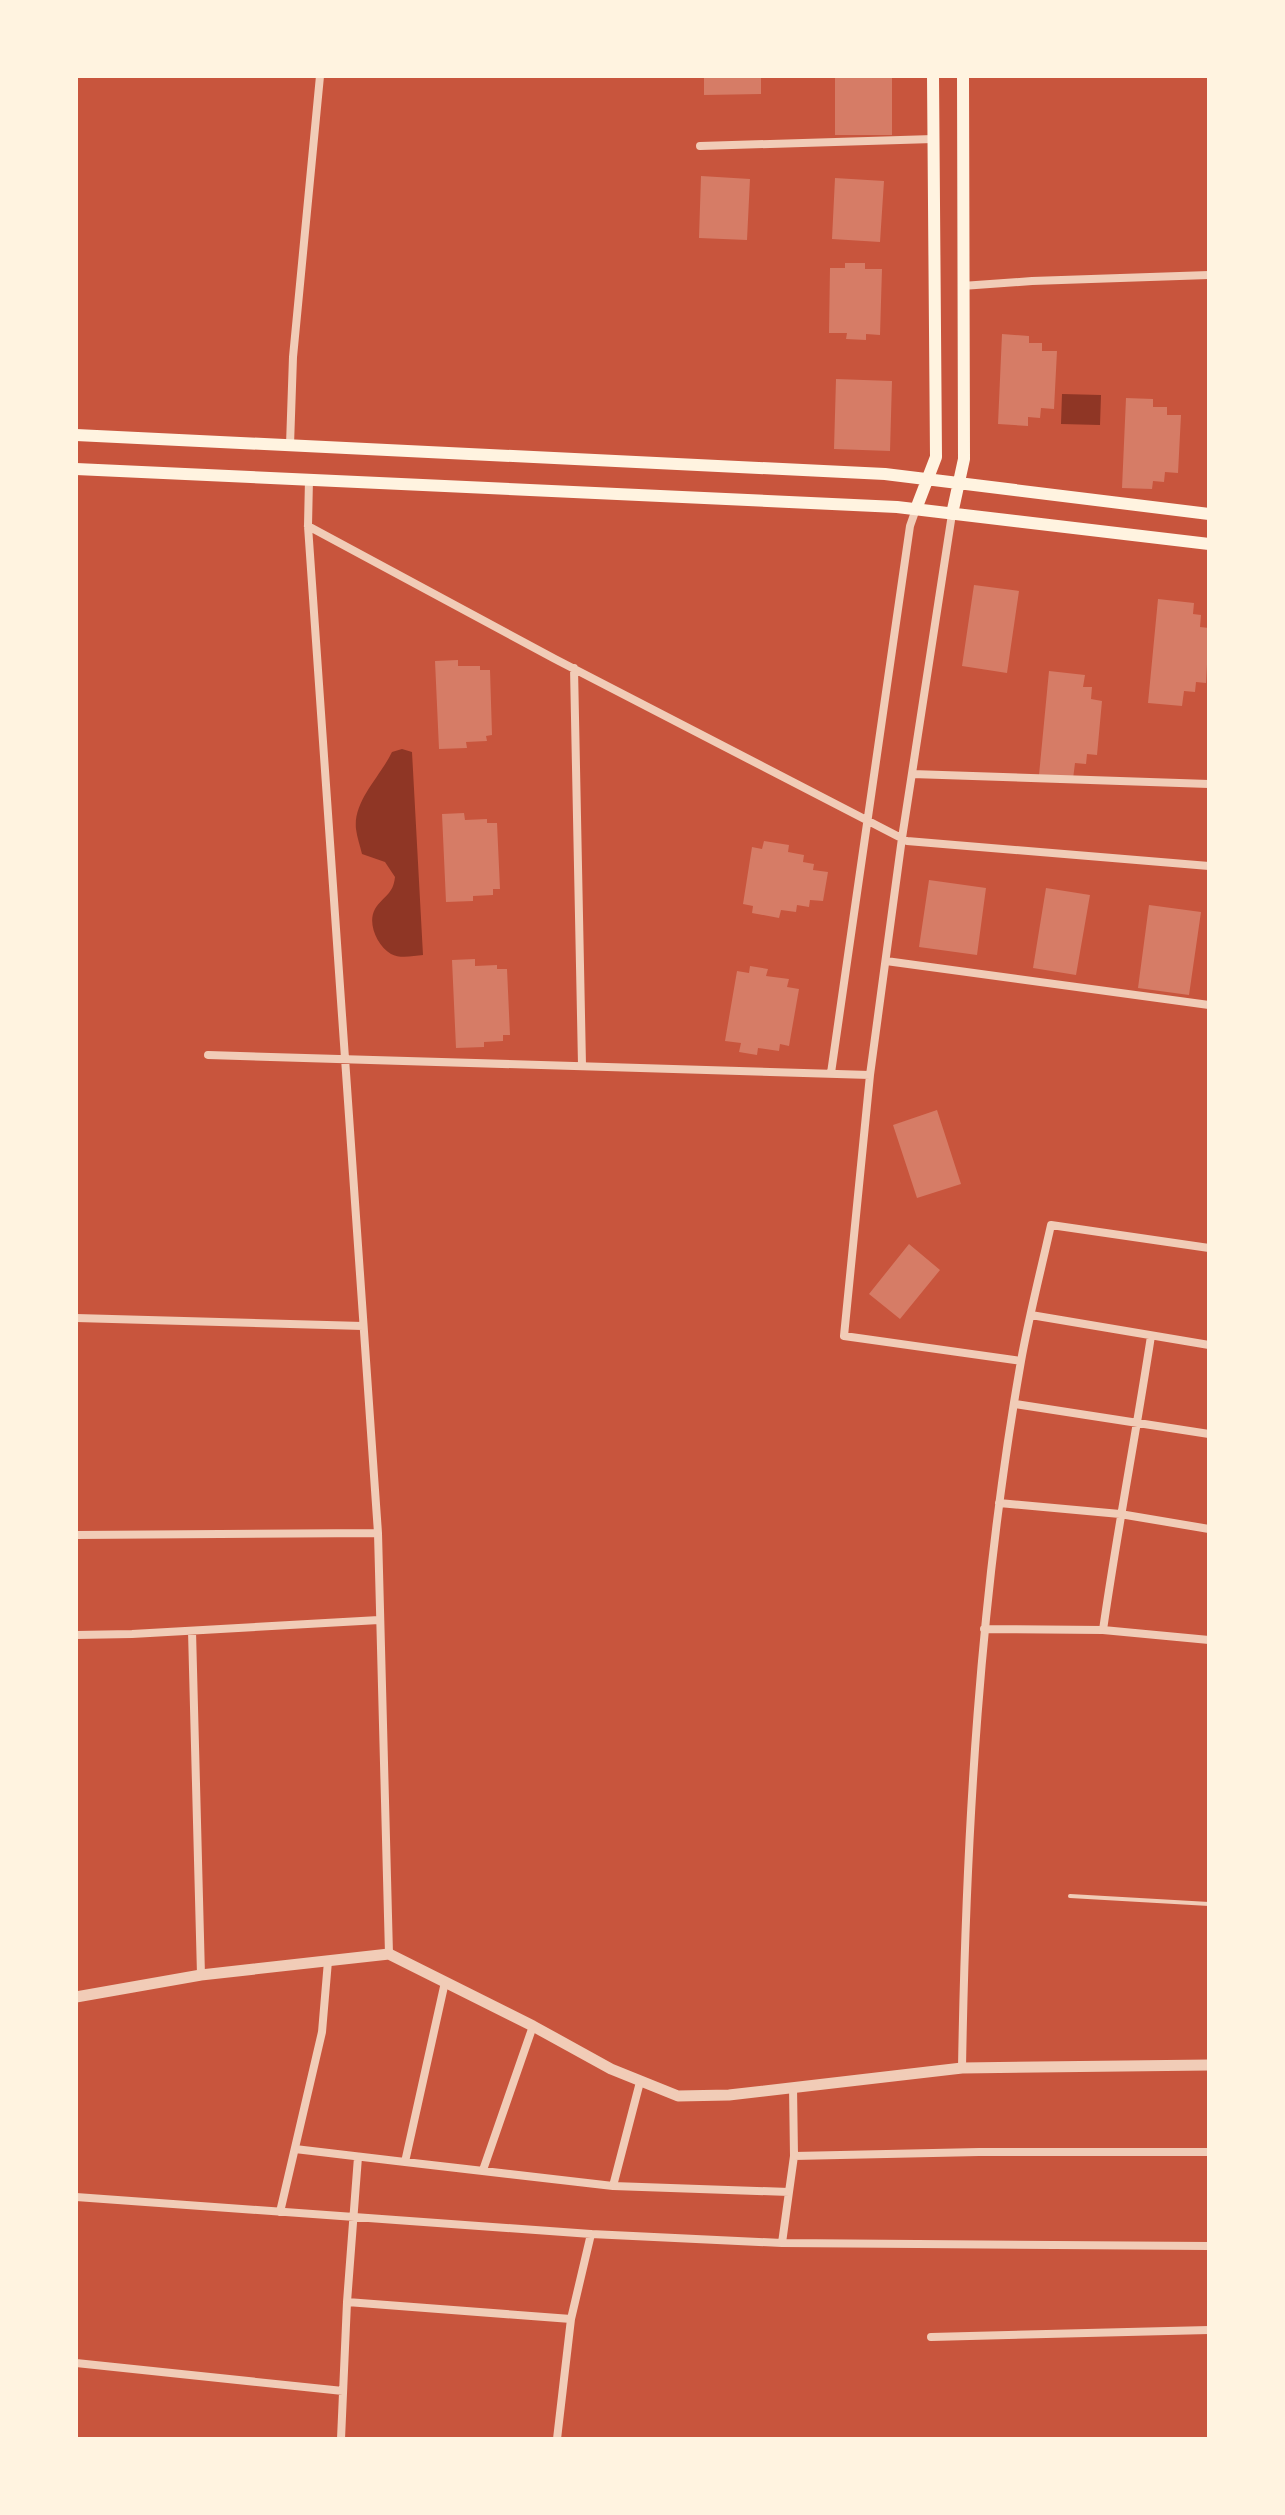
<svg xmlns="http://www.w3.org/2000/svg" width="1285" height="2515" font-family="Signika,sans-serif">
	<style>
		.water { fill: #8f3625 }
		.building { fill: #d67c66 }
		.lines { fill: none; stroke-linecap: round; stroke-linejoin: round }
		.service { stroke: #f1ccb7; stroke-width: 4 }
		.minor { stroke: #f1ccb7; stroke-width: 8 }
		.tertiary { stroke: #f1ccb7; stroke-width: 11 }
		.secondary { stroke: #fff3e0; stroke-width: 12 }
	</style>
	<rect width="100%" height="100%" fill="#c8553d"/>
	<path class="water" d="M 1062,394 L 1101,395 L 1100,425 L 1061,424 Z
		M 402,749 L 412,752 L 423,955 C 413,956 400,959 391,954 C 377,946 367,923 375,909 C 384,895 393,895 395,877 L 385,862 L 362,854 C 360,846 357,837 356,829 C 353,801 380,777 392,752 Z"/>
	<path class="building" d="M 704,76 L 761,76 L 761,94 L 704,95 Z
		M 835,76 L 892,76 L 892,135 L 835,135 Z
		M 701,176 L 750,179 L 747,240 L 699,238 Z
		M 835,178 L 884,181 L 880,242 L 832,239 Z
		M 845,263 L 865,263 L 865,269 L 882,269 L 880,335 L 866,334 L 866,340 L 846,339 L 847,333 L 829,333 L 830,268 L 845,268 Z
		M 1002,334 L 1029,336 L 1029,343 L 1042,343 L 1042,351 L 1057,351 L 1054,409 L 1041,408 L 1040,418 L 1028,417 L 1028,426 L 998,424 Z
		M 836,379 L 892,381 L 890,451 L 834,449 Z
		M 1126,398 L 1153,399 L 1153,407 L 1167,407 L 1167,415 L 1181,415 L 1178,473 L 1165,472 L 1164,482 L 1153,481 L 1152,489 L 1122,488 Z
		M 974,585 L 1019,591 L 1007,673 L 962,666 Z
		M 1158,599 L 1194,603 L 1193,614 L 1201,615 L 1200,627 L 1209,628 L 1206,683 L 1196,682 L 1195,692 L 1184,691 L 1182,706 L 1148,703 Z
		M 458,660 L 458,666 L 480,666 L 480,670 L 490,670 L 492,735 L 486,736 L 487,741 L 466,742 L 467,748 L 439,749 L 435,661 Z
		M 1049,671 L 1085,675 L 1083,687 L 1092,687 L 1091,699 L 1102,701 L 1097,755 L 1087,754 L 1086,764 L 1075,763 L 1073,779 L 1039,775 Z
		M 464,813 L 465,820 L 487,819 L 487,823 L 497,823 L 500,889 L 493,889 L 493,895 L 473,896 L 473,901 L 446,902 L 442,814 Z
		M 764,841 L 789,845 L 788,852 L 804,855 L 803,862 L 814,864 L 813,870 L 828,872 L 823,901 L 810,900 L 809,907 L 797,905 L 796,912 L 781,910 L 779,918 L 752,913 L 753,906 L 743,904 L 752,847 L 762,849 Z
		M 929,880 L 986,888 L 977,955 L 919,947 Z
		M 1046,888 L 1090,895 L 1076,975 L 1033,968 Z
		M 1149,905 L 1201,912 L 1189,995 L 1138,988 Z
		M 475,959 L 475,966 L 497,965 L 497,969 L 507,969 L 510,1035 L 503,1035 L 503,1041 L 484,1042 L 484,1047 L 456,1048 L 452,960 Z
		M 750,966 L 768,969 L 766,976 L 789,979 L 787,987 L 799,989 L 789,1046 L 780,1044 L 779,1051 L 758,1048 L 757,1055 L 739,1052 L 741,1043 L 725,1041 L 737,971 L 749,973 Z
		M 937,1110 L 961,1184 L 917,1198 L 893,1125 Z
		M 909,1244 L 940,1270 L 900,1319 L 869,1294 Z"/>
	<g class="lines">
		<path class="service" d="M 1070,1896 L 1209,1904"/>
		<path class="minor" d="M 700,146 L 933,139
			M 962,286 L 1032,281 L 1209,275
			M 290,445 L 293,357 L 320,76
			M 309,479 L 308,526 L 378,1533 L 389,1954
			M 952,514 L 902,838 L 870,1075 L 844,1336 L 1021,1361
			M 308,526 L 555,659 L 907,841 L 1209,866
			M 574,668 L 582,1065
			M 912,774 L 1209,784
			M 886,961 L 1209,1005
			M 208,1055 L 870,1075
			M 831,1073 L 910,526 L 916,509
			M 1031,1315 L 1209,1345
			M 76,1318 L 363,1326
			M 1015,1404 L 1209,1434
			M 999,1503 L 1120,1514 L 1209,1529
			M 76,1535 L 378,1533
			M 984,1629 L 1103,1630 L 1209,1640
			M 1103,1630 C 1117,1532 1136,1434 1151,1336
			M 192,1631 L 201,1975
			M 76,1635 L 132,1634 L 379,1620
			M 445,1982 L 405,2162 L 613,2186 L 789,2192 L 782,2243
			M 962,2068 C 966,1831 980,1595 1021,1361 C 1029,1316 1041,1270 1051,1225 L 1209,1248
			M 793,2087 L 794,2156
			M 295,2149 L 405,2162
			M 483,2170 L 533,2026
			M 613,2186 L 640,2082
			M 789,2192 L 794,2156 L 979,2152 L 1209,2152
			M 76,2197 L 591,2234 L 782,2243 L 1209,2246
			M 280,2212 L 322,2032 L 328,1961
			M 347,2302 L 571,2319
			M 931,2337 L 1209,2330
			M 76,2363 L 343,2391
			M 341,2439 L 347,2302 L 358,2157
			M 557,2439 L 571,2319 L 591,2234"/>
		<path class="tertiary" d="M 76,1997 L 201,1975 L 389,1954 L 533,2026 L 611,2069 L 678,2096 L 729,2095 L 962,2068 L 1209,2065"/>
		<path class="secondary" d="M 76,435 L 885,474 L 1209,514
			M 76,469 L 897,507 L 1209,544
			M 916,509 L 936,457 L 933,76
			M 952,514 L 964,459 L 963,76"/>
	</g>
	<rect width="1285" height="2515" fill="none" stroke="#fff3e0" stroke-width="156"/>
</svg>
